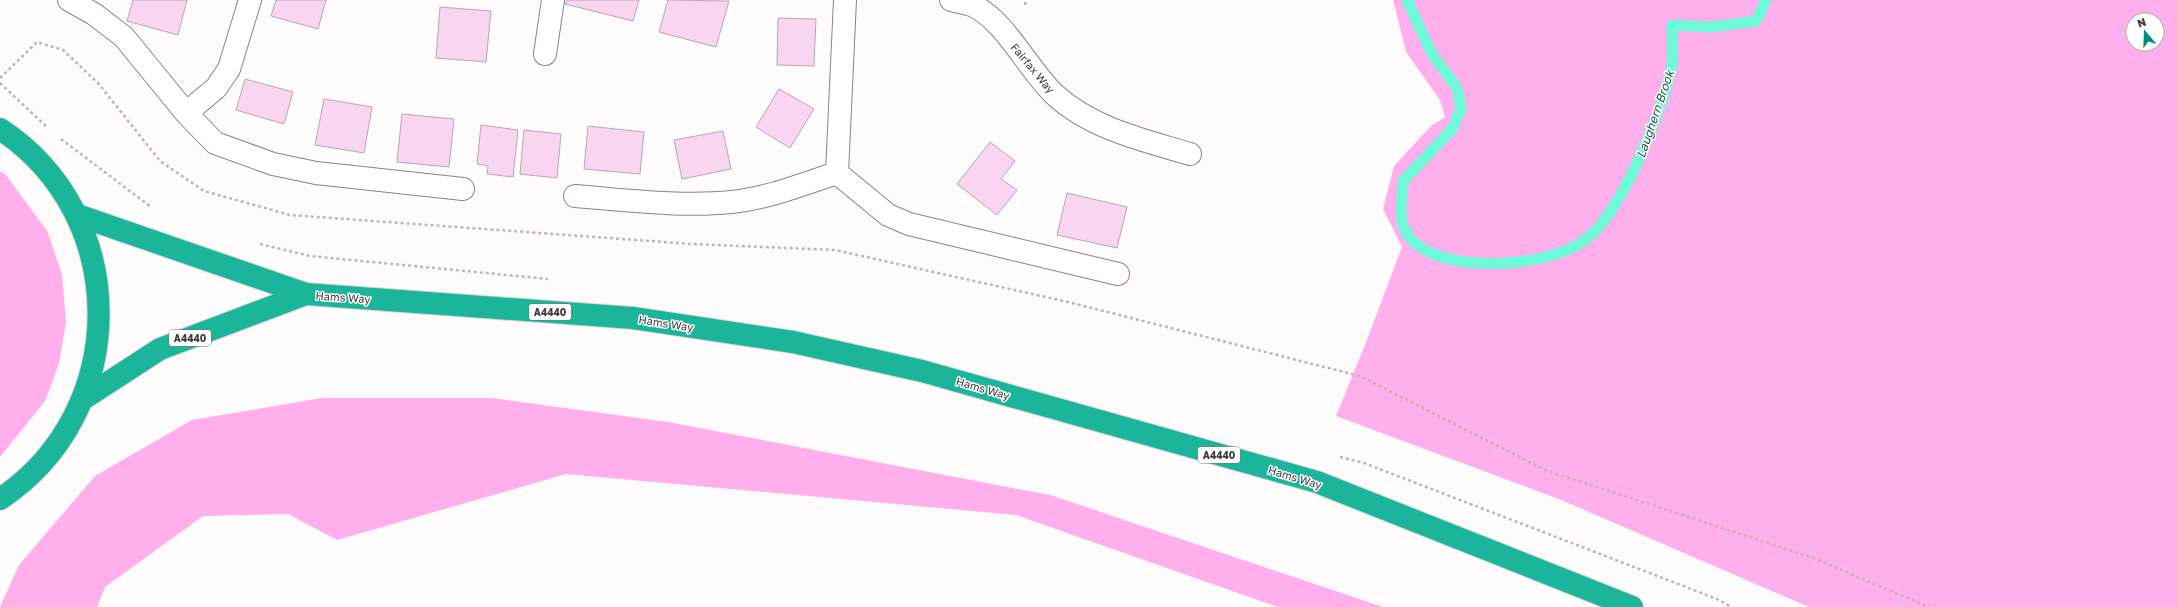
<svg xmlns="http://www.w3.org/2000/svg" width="2177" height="607" font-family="'Golos Text',sans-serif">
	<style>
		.green { fill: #ffafeb; fill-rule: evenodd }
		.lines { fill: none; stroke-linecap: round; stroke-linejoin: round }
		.stream { stroke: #6ef9d9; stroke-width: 11 }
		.building { fill: #f9d5ef; stroke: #b5a8b1 }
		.minor-casing { stroke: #8e818a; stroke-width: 24 }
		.highway-casing { stroke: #d8d7d8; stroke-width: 24 }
		.path { stroke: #bab6b9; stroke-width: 2.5; stroke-dasharray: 3 3; stroke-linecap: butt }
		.minor { stroke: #fff; stroke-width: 22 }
		.highway { stroke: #1bb699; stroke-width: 22 }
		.labels { text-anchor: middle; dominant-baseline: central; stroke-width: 3; stroke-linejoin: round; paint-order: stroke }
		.shield { fill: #fff; stroke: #787477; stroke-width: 1 }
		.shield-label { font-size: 10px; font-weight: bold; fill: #3e393d }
		.street-label { font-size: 11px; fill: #3e393d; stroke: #fff }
		.water-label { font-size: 12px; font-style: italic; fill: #155144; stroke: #fff }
	</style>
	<rect width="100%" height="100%" fill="#fefbfd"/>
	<path class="green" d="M 1393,0 L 2177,0 L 2177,607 L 1809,607 L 1559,499 L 1336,416 L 1365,345 L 1402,247 L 1383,209 L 1394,166 L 1431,126 L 1445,117 L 1440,100 L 1406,52 ZM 2133,20 L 2157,20 L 2157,44 L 2133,44 Z
		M 0,171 L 6,175 L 47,231 L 62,274 L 66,322 L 59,364 L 45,401 L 0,457 Z
		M 322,398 L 492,398 L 668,422 L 1050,495 L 1383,607 L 1278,607 L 1016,515 L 566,474 L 337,540 L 288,514 L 203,516 L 105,587 L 97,607 L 0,607 L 19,565 L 95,476 L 192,420 Z"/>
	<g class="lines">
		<path class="stream" d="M 1407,0 L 1432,54 L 1457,88 L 1461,108 L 1452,129 L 1403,181 C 1403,190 1399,218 1403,226 C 1406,231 1410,240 1415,243 C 1451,274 1544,267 1582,242 C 1620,218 1661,113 1671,70 C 1674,56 1672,39 1672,25 L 1711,27 L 1756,21 L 1766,0"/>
	</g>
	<path class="building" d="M 133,0 L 187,0 L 178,35 L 127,21 Z
		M 276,0 L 326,0 L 318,29 L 271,16 Z
		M 567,0 L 639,0 L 633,21 L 565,4 Z
		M 668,0 L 729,1 L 716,47 L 659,32 Z
		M 440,7 L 491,11 L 486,62 L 436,58 Z
		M 778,18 L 816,19 L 814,66 L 777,65 Z
		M 245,79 L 293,92 L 284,124 L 236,110 Z
		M 779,89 L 814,109 L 790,148 L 756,127 Z
		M 324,99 L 372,107 L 364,153 L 315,145 Z
		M 402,114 L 454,119 L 449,167 L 397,162 Z
		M 481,125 L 518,130 L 513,177 L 487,174 L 488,166 L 477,164 Z
		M 588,126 L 644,132 L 640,174 L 584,169 Z
		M 524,130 L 561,134 L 557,178 L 520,174 Z
		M 723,131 L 731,169 L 682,179 L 674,140 Z
		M 990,142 L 1015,161 L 1001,179 L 1017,190 L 997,215 L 957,184 Z
		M 1067,193 L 1127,207 L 1117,248 L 1057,235 Z"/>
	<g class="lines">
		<defs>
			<path id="minor" d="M 69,0 L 94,14 L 124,37 L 186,113 L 215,143 L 273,164 L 316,173 L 463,189
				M 951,0 C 958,2 967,3 974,6 C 1005,21 1028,69 1054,94 C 1090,128 1143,140 1190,154
				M 545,54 L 553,0
				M 186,113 L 216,88 L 229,69 L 250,0
				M 837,173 L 888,215 L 909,224 L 1118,274
				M 837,173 L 845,0
				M 575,196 C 627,200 680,207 732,202 C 769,198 803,184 837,173"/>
			<path id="highway" d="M 0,129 C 132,216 131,412 0,499
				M 77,215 L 306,294 L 633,318 L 793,342 L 922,371 L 1317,482 L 1632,607
				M 83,399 L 160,349 L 306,294"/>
		</defs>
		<use href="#minor" class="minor-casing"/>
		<use href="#highway" class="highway-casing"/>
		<path class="path" d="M 1025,5 L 1026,0
			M 0,78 L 37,42 L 63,50 L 98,83 L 160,161 L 204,191 L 290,215 L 692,244 L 835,250 L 1068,302 L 1360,376 L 1545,470 L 1813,558 L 1929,607
			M 0,83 L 48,128
			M 61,139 L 151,207
			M 260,244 L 310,256 L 548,279
			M 1340,457 L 1364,463 L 1717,599 L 1731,607"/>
		<use href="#minor" class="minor"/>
		<use href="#highway" class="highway"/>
	</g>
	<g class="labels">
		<g class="shield">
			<rect x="529" y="304" width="42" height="16" rx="3"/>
			<rect x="169" y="330" width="42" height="16" rx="3"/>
			<rect x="1198" y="447" width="42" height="16" rx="3"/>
		</g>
		<g class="shield-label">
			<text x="550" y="312">A4440</text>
			<text x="190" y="338">A4440</text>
			<text x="1219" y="455">A4440</text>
		</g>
		<g class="street-label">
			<text transform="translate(1033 68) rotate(50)">Fairfax Way</text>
			<text transform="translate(343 297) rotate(4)">Hams Way</text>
			<text transform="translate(666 323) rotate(9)">Hams Way</text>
			<text transform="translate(983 388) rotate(16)">Hams Way</text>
			<text transform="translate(1295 477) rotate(17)">Hams Way</text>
		</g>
		<g class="water-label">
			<text transform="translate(1655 114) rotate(-71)">Laughern Brook</text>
		</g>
	</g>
	<g transform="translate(2145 32) rotate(341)"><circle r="19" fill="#ffffff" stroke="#b2b0b1"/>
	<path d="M0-3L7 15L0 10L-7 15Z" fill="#008d76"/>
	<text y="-6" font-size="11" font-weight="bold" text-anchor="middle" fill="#3e393d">N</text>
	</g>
</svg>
